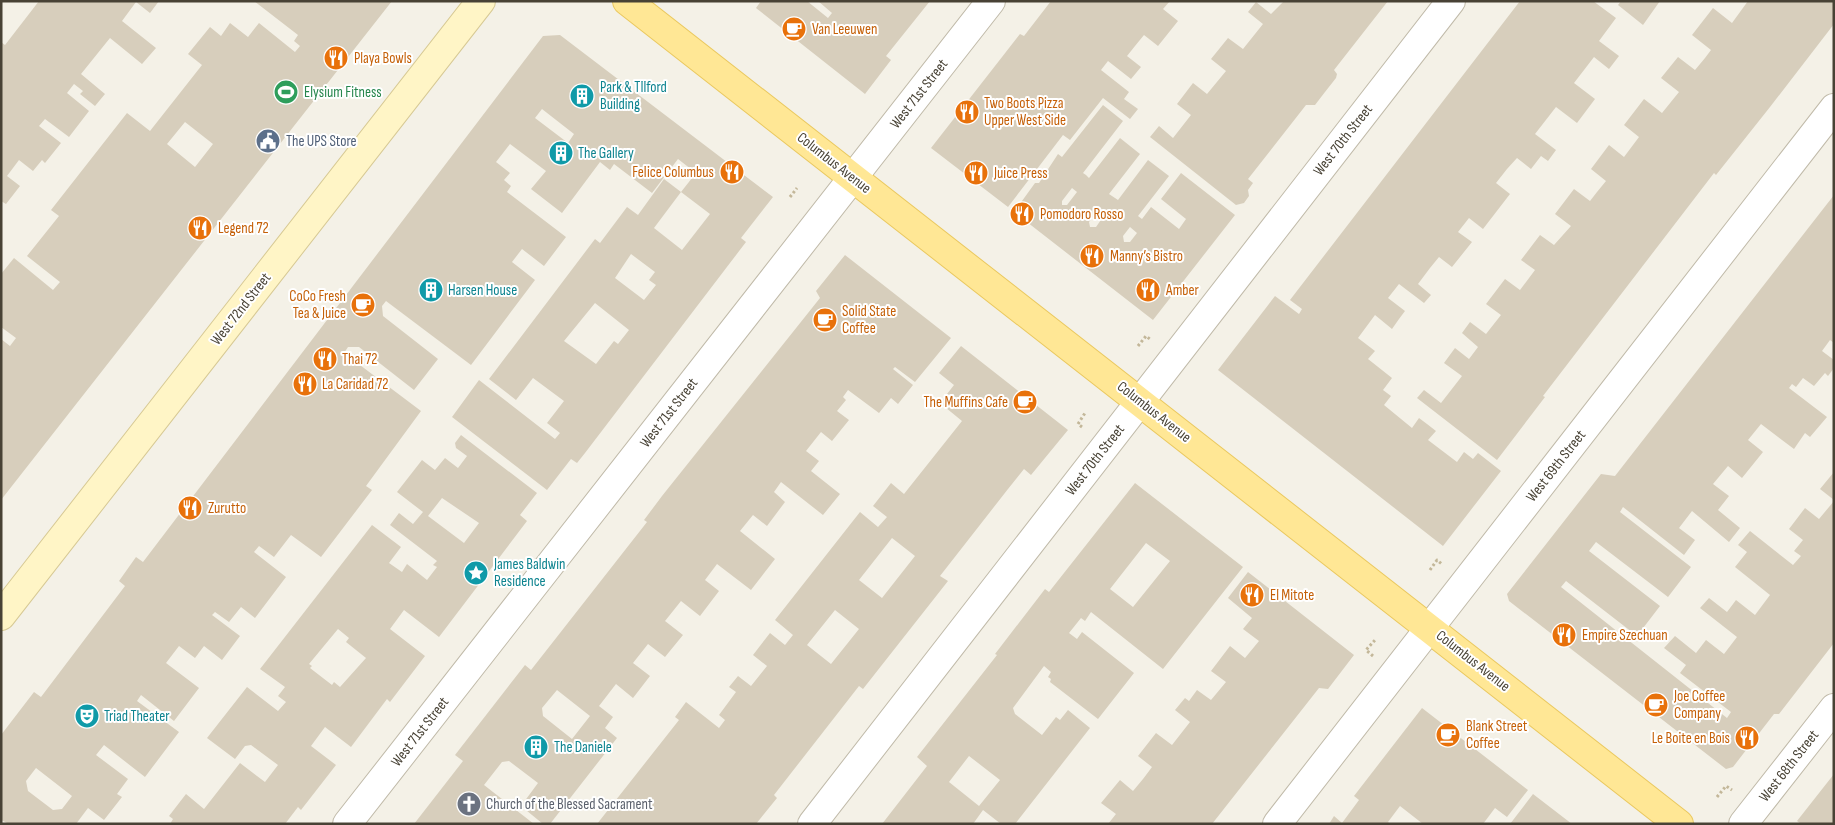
<svg xmlns="http://www.w3.org/2000/svg" width="1835" height="825" font-family="'Sofia Sans Condensed',sans-serif">
	<style>
		.building { fill: #d7cebc; fill-rule: evenodd }
		.lines { fill: none; stroke-linecap: round; stroke-linejoin: round }
		.minor-casing { stroke: #c0baa9; stroke-width: 30 }
		.secondary-casing { stroke: #d7c994; stroke-width: 30 }
		.primary-casing { stroke: #eac85f; stroke-width: 30 }
		.path { stroke: #c3b799; stroke-width: 3; stroke-dasharray: 2.5 2.5; stroke-linecap: butt }
		.minor { stroke: #fff; stroke-width: 28 }
		.secondary { stroke: #fff5c6; stroke-width: 28 }
		.primary { stroke: #ffe795; stroke-width: 28 }
		.labels { text-anchor: middle; dominant-baseline: central; stroke-width: 4; stroke-linejoin: round; paint-order: stroke }
		.food-label { font-size: 15px; fill: #c56008; stroke: #fff; text-anchor: start }
		.culture-label { font-size: 15px; fill: #0d838f; stroke: #fff; text-anchor: start }
		.leisure-label { font-size: 15px; fill: #27864d; stroke: #fff; text-anchor: start }
		.street-label { font-size: 15px; fill: #484235; stroke: #fff }
		.service-label { font-size: 15px; fill: #4e5e75; stroke: #fff; text-anchor: start }
		.worship-label { font-size: 15px; fill: #5b616d; stroke: #fff; text-anchor: start }
	</style>
	<rect width="100%" height="100%" fill="#f4f1e7"/>
	<path class="building" d="M 39,1 L 159,1 L 150,13 L 136,2 L 122,21 L 156,48 L 142,64 L 110,38 L 81,74 L 105,94 L 95,106 L 80,94 L 83,91 L 74,84 L 67,93 L 89,111 L 69,137 L 45,119 L 39,126 L 61,143 L 45,163 L 42,160 L 33,171 L 19,160 L 7,176 L 20,186 L 6,204 L 1,201 L 1,42 L 5,45 Z
		M 254,1 L 392,1 L 1,500 L 1,339 L 10,346 L 16,338 L 1,327 L 1,274 L 14,258 L 53,290 L 60,282 L 27,256 L 59,216 L 51,210 L 127,113 L 150,131 L 202,65 L 188,54 L 210,27 L 221,36 L 230,23 L 248,37 L 259,23 L 295,52 L 300,46 L 294,41 L 298,35 ZM 185,122 L 213,144 L 195,167 L 167,144 Z
		M 761,1 L 807,1 L 828,18 L 832,13 L 818,1 L 930,1 L 886,56 L 891,60 L 865,94 L 756,8 Z
		M 1051,1 L 1170,1 L 1163,9 L 1178,21 L 1158,46 L 1144,35 L 1135,46 L 1127,56 L 1141,67 L 1131,79 L 1108,61 L 1101,70 L 1129,92 L 1124,99 L 1138,109 L 1130,119 L 1103,98 L 1070,140 L 1063,135 L 1008,207 L 931,148 L 1020,34 L 1024,36 Z
		M 1284,1 L 1388,1 L 1334,70 L 1337,74 L 1336,78 L 1325,92 L 1315,105 L 1306,105 L 1248,179 L 1253,183 L 1248,190 L 1249,196 L 1244,203 L 1236,205 L 1150,137 L 1159,126 L 1173,138 L 1191,115 L 1177,104 L 1193,83 L 1207,94 L 1226,71 L 1211,59 L 1228,38 L 1243,49 L 1263,24 L 1248,12 L 1256,2 L 1271,14 Z
		M 1520,1 L 1593,1 L 1616,18 L 1599,41 L 1619,56 L 1609,69 L 1594,57 L 1574,83 L 1595,99 L 1577,123 L 1556,107 L 1535,134 L 1556,150 L 1548,161 L 1541,156 L 1531,169 L 1517,158 L 1507,169 L 1496,183 L 1510,194 L 1483,229 L 1469,218 L 1458,232 L 1472,242 L 1452,267 L 1439,257 L 1430,268 L 1418,284 L 1431,295 L 1424,303 L 1399,284 L 1388,298 L 1405,311 L 1399,319 L 1392,329 L 1375,315 L 1358,338 L 1375,351 L 1368,359 L 1392,378 L 1383,390 L 1391,396 L 1384,405 L 1412,428 L 1419,418 L 1427,424 L 1436,431 L 1428,440 L 1457,462 L 1464,452 L 1473,459 L 1478,453 L 1501,471 L 1443,546 L 1218,370 L 1275,296 L 1299,314 L 1302,309 L 1290,300 Z
		M 1621,1 L 1660,1 L 1643,25 L 1618,5 Z
		M 1748,1 L 1834,1 L 1834,24 L 1770,107 L 1716,175 L 1714,173 L 1543,396 L 1545,397 L 1497,460 L 1417,398 L 1424,390 L 1441,403 L 1462,376 L 1444,363 L 1455,348 L 1469,359 L 1478,347 L 1462,333 L 1470,322 L 1486,334 L 1501,315 L 1486,304 L 1505,279 L 1520,290 L 1535,270 L 1521,260 L 1540,235 L 1554,245 L 1571,226 L 1555,214 L 1574,189 L 1590,201 L 1597,192 L 1606,181 L 1591,169 L 1609,145 L 1624,157 L 1639,137 L 1624,125 L 1644,99 L 1662,113 L 1679,92 L 1661,78 L 1678,57 L 1695,70 L 1705,58 L 1711,50 L 1692,35 L 1713,8 L 1732,23 Z
		M 560,35 L 773,197 L 741,238 L 746,242 L 585,453 L 577,463 L 571,459 L 547,490 L 452,417 L 479,380 L 555,439 L 560,433 L 547,423 L 564,401 L 533,378 L 516,400 L 489,379 L 595,239 L 600,243 L 627,207 L 638,215 L 664,179 L 681,192 L 654,228 L 682,250 L 710,214 L 681,192 L 696,173 L 678,159 L 652,193 L 614,164 L 610,170 L 600,162 L 562,213 L 531,189 L 546,171 L 510,144 L 496,162 L 510,173 L 504,180 L 511,186 L 507,192 L 566,237 L 544,266 L 522,249 L 512,262 L 535,280 L 471,365 L 386,301 L 382,306 L 383,316 L 438,359 L 414,390 L 359,347 L 348,347 L 344,353 L 421,411 L 366,486 L 372,490 L 321,557 L 291,535 L 274,557 L 259,546 L 254,552 L 286,577 L 255,618 L 241,607 L 229,622 L 215,612 L 212,615 L 240,636 L 222,660 L 204,646 L 195,658 L 179,646 L 166,663 L 199,688 L 174,721 L 141,695 L 137,701 L 179,732 L 145,777 L 104,745 L 96,755 L 128,779 L 117,794 L 122,797 L 104,820 L 88,808 L 76,824 L 9,824 L 1,820 L 1,735 L 34,692 L 41,697 L 125,586 L 119,581 L 136,557 L 143,562 L 543,36 ZM 542,109 L 574,134 L 568,143 L 535,118 ZM 631,254 L 655,272 L 649,280 L 656,285 L 644,300 L 615,278 ZM 595,303 L 629,330 L 618,344 L 614,341 L 596,364 L 564,341 ZM 36,768 L 72,796 L 62,809 L 53,810 L 28,791 L 26,781 Z
		M 1103,105 L 1123,121 L 1083,173 L 1086,175 L 1089,178 L 1120,138 L 1140,154 L 1109,194 L 1118,200 L 1148,160 L 1169,176 L 1138,216 L 1142,219 L 1151,207 L 1179,229 L 1186,219 L 1161,199 L 1181,173 L 1235,215 L 1153,320 L 1014,212 L 1035,183 L 1039,183 L 1058,154 L 1062,157 ZM 1072,188 L 1077,192 L 1067,205 L 1062,205 L 1062,201 ZM 1099,209 L 1105,214 L 1096,227 L 1090,227 L 1089,222 ZM 1130,227 L 1137,233 L 1130,242 L 1124,242 L 1123,236 Z
		M 1834,195 L 1834,343 L 1830,340 L 1822,351 L 1834,360 L 1834,368 L 1828,376 L 1825,373 L 1814,386 L 1803,378 L 1796,387 L 1792,384 L 1789,388 L 1827,417 L 1810,437 L 1805,433 L 1794,449 L 1761,424 L 1748,440 L 1763,452 L 1742,478 L 1728,466 L 1713,484 L 1729,496 L 1718,510 L 1740,528 L 1729,542 L 1692,511 L 1679,528 L 1695,540 L 1684,555 L 1623,507 L 1620,512 L 1691,567 L 1668,597 L 1596,542 L 1589,551 L 1660,606 L 1637,636 L 1566,581 L 1561,587 L 1727,718 L 1731,712 L 1680,673 L 1686,665 L 1664,648 L 1675,636 L 1696,653 L 1706,640 L 1724,654 L 1737,637 L 1700,608 L 1709,598 L 1727,612 L 1736,600 L 1755,615 L 1770,595 L 1735,567 L 1747,552 L 1738,545 L 1750,531 L 1793,565 L 1801,556 L 1794,551 L 1803,540 L 1789,529 L 1805,508 L 1819,519 L 1834,501 L 1834,643 L 1779,714 L 1774,714 L 1733,767 L 1726,769 L 1509,601 L 1507,594 L 1601,474 L 1615,476 Z
		M 845,255 L 951,338 L 915,382 L 895,367 L 893,369 L 913,385 L 898,404 L 891,398 L 879,413 L 848,390 L 843,397 L 846,400 L 837,411 L 849,420 L 832,441 L 821,432 L 806,451 L 819,461 L 811,471 L 840,494 L 823,515 L 781,482 L 774,492 L 785,502 L 767,526 L 753,515 L 740,531 L 775,559 L 751,590 L 717,564 L 705,580 L 719,591 L 700,616 L 681,601 L 665,621 L 683,635 L 665,657 L 648,644 L 633,663 L 650,676 L 633,698 L 616,684 L 599,706 L 613,717 L 605,728 L 617,738 L 550,824 L 543,824 L 521,806 L 538,783 L 509,761 L 502,762 L 484,785 L 534,824 L 414,824 L 463,761 L 455,755 L 525,665 L 531,670 L 647,522 L 644,520 L 662,496 L 820,298 L 816,291 ZM 557,690 L 590,716 L 572,739 L 543,716 L 542,708 Z
		M 961,346 L 1068,430 L 1031,475 L 1024,469 L 1008,489 L 940,576 L 948,581 L 863,689 L 859,686 L 774,795 L 777,798 L 756,824 L 597,824 L 679,720 L 675,717 L 686,702 L 719,728 L 725,720 L 719,715 L 736,692 L 729,687 L 738,676 L 751,686 L 767,666 L 753,655 L 770,633 L 785,645 L 793,635 L 775,620 L 860,512 L 878,527 L 887,517 L 873,506 L 891,483 L 904,494 L 962,421 L 940,403 L 954,385 L 939,373 ZM 892,538 L 915,556 L 882,598 L 859,580 ZM 835,610 L 859,629 L 831,664 L 807,645 Z
		M 461,435 L 537,493 L 520,515 L 527,521 L 439,637 L 404,610 L 390,629 L 425,656 L 390,702 L 387,699 L 351,747 L 325,727 L 311,746 L 336,765 L 301,810 L 298,807 L 285,824 L 170,824 L 173,819 L 169,816 L 186,794 L 204,809 L 240,763 L 265,782 L 278,765 L 251,745 L 245,746 L 235,759 L 207,738 L 247,687 L 278,711 L 286,702 L 278,696 L 285,687 L 260,669 L 372,525 L 401,547 L 389,563 L 402,572 L 407,564 L 427,580 L 437,567 L 433,565 L 437,561 L 390,525 L 399,513 L 413,524 L 423,512 L 397,492 L 422,460 L 435,470 L 445,458 L 458,468 L 467,456 L 456,448 L 455,443 ZM 442,498 L 479,523 L 464,543 L 428,516 ZM 338,629 L 349,638 L 346,642 L 366,658 L 340,687 L 334,682 L 332,685 L 310,668 L 312,666 L 309,664 Z
		M 1834,472 L 1834,500 L 1820,489 Z
		M 1135,483 L 1243,567 L 1163,669 L 1091,612 L 1085,621 L 1081,618 L 1069,633 L 1077,639 L 1082,632 L 1134,673 L 1098,719 L 1050,682 L 1051,679 L 1048,677 L 1051,672 L 1044,666 L 1013,708 L 1015,714 L 1042,735 L 1056,717 L 1060,720 L 1068,710 L 1090,728 L 1015,824 L 1001,824 L 983,810 L 973,824 L 882,824 L 927,766 L 917,757 L 997,655 L 995,654 L 1045,589 L 1049,592 ZM 1146,543 L 1170,561 L 1133,607 L 1110,589 ZM 969,756 L 1000,780 L 979,806 L 949,782 Z
		M 1248,572 L 1354,655 L 1328,689 L 1319,688 L 1212,824 L 1108,824 L 1116,814 L 1101,803 L 1120,780 L 1133,791 L 1143,779 L 1152,767 L 1138,756 L 1156,733 L 1172,745 L 1190,722 L 1175,710 L 1185,698 L 1189,701 L 1197,690 L 1211,700 L 1226,682 L 1211,671 L 1230,646 L 1245,658 L 1259,641 L 1243,629 L 1252,618 L 1228,598 Z
		M 1422,708 L 1528,790 L 1507,817 L 1495,808 L 1483,824 L 1423,824 L 1400,806 L 1388,822 L 1390,824 L 1329,824 L 1334,816 L 1342,823 L 1359,800 L 1354,796 Z
		M 1834,774 L 1834,824 L 1801,824 L 1797,821 Z
		M 1533,794 L 1572,824 L 1510,824 Z"/>
	<g class="lines">
		<defs>
			<path id="minor" d="M 347,824 L 991,1
				M 812,824 L 1451,1
				M 1277,824 L 1834,108
				M 1743,824 L 1834,708"/>
			<path id="secondary" d="M 1,616 L 481,1"/>
			<path id="primary" d="M 627,1 L 1679,824"/>
		</defs>
		<use href="#minor" class="minor-casing"/>
		<use href="#secondary" class="secondary-casing"/>
		<use href="#primary" class="primary-casing"/>
		<path class="path" d="M 790,197 L 797,188
			M 1138,346 L 1146,336 L 1151,340
			M 1082,427 L 1078,424 L 1085,413
			M 1430,570 L 1437,560 L 1443,565
			M 1373,656 L 1366,650 L 1375,640
			M 1717,797 L 1726,786 L 1732,790"/>
		<use href="#minor" class="minor"/>
		<use href="#secondary" class="secondary"/>
		<use href="#primary" class="primary"/>
	</g>
	<defs>
		<symbol id="cafe-disc" viewBox="-11 -11 22 22"><circle r="9.5" fill="#e8710a" stroke="#fff"/><path d="M-5.5-4.5H6V0H3Q3 3.5 0 3.5H-2.5Q-5.5 3.5-5.5 0ZM3-3.2v2h1.7v-2ZM-6 4.5H4V6H-6Z" fill="#fff"/></symbol>
		<symbol id="restaurant-disc" viewBox="-11 -11 22 22"><circle r="9.5" fill="#e8710a" stroke="#fff"/><path d="M-5-6h1v4h1v-4h1v4h1v-4h1v5L-1.5 .5V6h-2V.5L-5-1ZM5-6V6H3V1.5H1.5Q1.5-4 5-6Z" fill="#fff"/></symbol>
		<symbol id="stadium-disc" viewBox="-11 -11 22 22"><circle r="9.5" fill="#2e9e5b" stroke="#fff"/><path d="M0-5a6.5 5 0 1 0 0 10a6.5 5 0 1 0 0-10ZM-3.5-1.8h7v3.6h-7Z" fill="#fff"/></symbol>
		<symbol id="building-disc" viewBox="-11 -11 22 22"><circle r="9.5" fill="#0f9aa8" stroke="#fff"/><path d="M-4-6H4V6H1V3H-1V6H-4ZM-2.5-4.3h1.7v1.8h-1.7ZM.8-4.3h1.7v1.8H.8ZM-2.5-1h1.7V.8h-1.7ZM.8-1h1.7V.8H.8Z" fill="#fff"/></symbol>
		<symbol id="civic-disc" viewBox="-11 -11 22 22"><circle r="9.5" fill="#5c6f8a" stroke="#fff"/><path d="M-.6-6.5H3V-4.5H.6V-3L4-1V1h2V6H-6V1h2V-1L-.6-3ZM-1.2 2.5V6h2.4V2.5Z" fill="#fff"/></symbol>
		<symbol id="sight-disc" viewBox="-11 -11 22 22"><circle r="9.5" fill="#0f9aa8" stroke="#fff"/><path d="M0-6L1.8-2.2L6-1.7L2.9 1.2L3.7 5.4L0 3.3L-3.7 5.4L-2.9 1.2L-6-1.7L-1.8-2.2Z" fill="#fff"/></symbol>
		<symbol id="theatre-disc" viewBox="-11 -11 22 22"><circle r="9.5" fill="#0f9aa8" stroke="#fff"/><path d="M-5-5.5Q0-4 5-5.5V0Q5 5 0 6Q-5 5-5 0ZM-3.3-2.5H-1v1.5H-3.3ZM1-2.5H3.3v1.5H1ZM-2.8 1Q0 5.5 2.8 1Z" fill="#fff"/></symbol>
		<symbol id="church-disc" viewBox="-11 -11 22 22"><circle r="9.5" fill="#6b7280" stroke="#fff"/><path d="M-1.2-6h2.4v3.5h3.3v2.4h-3.3V6h-2.4V-.1h-3.3v-2.4h3.3Z" fill="#fff"/></symbol>
	</defs>
	<g fill-rule="evenodd">
		<use href="#cafe-disc" x="780" y="15" width="28" height="28"/>
		<use href="#restaurant-disc" x="322" y="44" width="28" height="28"/>
		<use href="#stadium-disc" x="272" y="78" width="28" height="28"/>
		<use href="#building-disc" x="568" y="82" width="28" height="28"/>
		<use href="#restaurant-disc" x="953" y="98" width="28" height="28"/>
		<use href="#civic-disc" x="254" y="127" width="28" height="28"/>
		<use href="#building-disc" x="547" y="139" width="28" height="28"/>
		<use href="#restaurant-disc" x="718" y="158" width="28" height="28"/>
		<use href="#restaurant-disc" x="962" y="159" width="28" height="28"/>
		<use href="#restaurant-disc" x="1008" y="200" width="28" height="28"/>
		<use href="#restaurant-disc" x="186" y="214" width="28" height="28"/>
		<use href="#restaurant-disc" x="1078" y="242" width="28" height="28"/>
		<use href="#building-disc" x="417" y="276" width="28" height="28"/>
		<use href="#restaurant-disc" x="1134" y="276" width="28" height="28"/>
		<use href="#cafe-disc" x="349" y="291" width="28" height="28"/>
		<use href="#cafe-disc" x="811" y="306" width="28" height="28"/>
		<use href="#restaurant-disc" x="311" y="345" width="28" height="28"/>
		<use href="#restaurant-disc" x="291" y="370" width="28" height="28"/>
		<use href="#cafe-disc" x="1011" y="388" width="28" height="28"/>
		<use href="#restaurant-disc" x="176" y="494" width="28" height="28"/>
		<use href="#sight-disc" x="462" y="559" width="28" height="28"/>
		<use href="#restaurant-disc" x="1238" y="581" width="28" height="28"/>
		<use href="#restaurant-disc" x="1550" y="621" width="28" height="28"/>
		<use href="#cafe-disc" x="1642" y="691" width="28" height="28"/>
		<use href="#theatre-disc" x="73" y="702" width="28" height="28"/>
		<use href="#cafe-disc" x="1434" y="721" width="28" height="28"/>
		<use href="#restaurant-disc" x="1733" y="724" width="28" height="28"/>
		<use href="#building-disc" x="522" y="733" width="28" height="28"/>
		<use href="#church-disc" x="455" y="790" width="28" height="28"/>
	</g>
	<g class="labels">
		<g class="food-label">
			<text x="812" y="29">Van Leeuwen</text>
			<text x="354" y="58">Playa Bowls</text>
			<text x="984" y="103">Two Boots Pizza<tspan x="984" dy="17">Upper West Side</tspan></text>
			<text x="714" y="172" text-anchor="end">Felice Columbus</text>
			<text x="994" y="173">Juice Press</text>
			<text x="1040" y="214">Pomodoro Rosso</text>
			<text x="218" y="228">Legend 72</text>
			<text x="1110" y="256">Manny’s Bistro</text>
			<text x="1166" y="290">Amber</text>
			<text x="346" y="296" text-anchor="end">CoCo Fresh<tspan x="346" dy="17">Tea &amp; Juice</tspan></text>
			<text x="842" y="311">Solid State<tspan x="842" dy="17">Coffee</tspan></text>
			<text x="342" y="359">Thai 72</text>
			<text x="322" y="384">La Caridad 72</text>
			<text x="1008" y="402" text-anchor="end">The Muffins Cafe</text>
			<text x="208" y="508">Zurutto</text>
			<text x="1270" y="595">El Mitote</text>
			<text x="1582" y="635">Empire Szechuan</text>
			<text x="1674" y="696">Joe Coffee<tspan x="1674" dy="17">Company</tspan></text>
			<text x="1466" y="726">Blank Street<tspan x="1466" dy="17">Coffee</tspan></text>
			<text x="1730" y="738" text-anchor="end">Le Boite en Bois</text>
		</g>
		<g class="culture-label">
			<text x="600" y="87">Park &amp; TIlford<tspan x="600" dy="17">Building</tspan></text>
			<text x="578" y="153">The Gallery</text>
			<text x="448" y="290">Harsen House</text>
			<text x="494" y="564">James Baldwin<tspan x="494" dy="17">Residence</tspan></text>
			<text x="104" y="716">Triad Theater</text>
			<text x="554" y="747">The Daniele</text>
		</g>
		<g class="leisure-label">
			<text x="304" y="92">Elysium Fitness</text>
		</g>
		<g class="street-label">
			<text transform="translate(919 94) rotate(-52)">West 71st Street</text>
			<text transform="translate(1343 140) rotate(-52)">West 70th Street</text>
			<text transform="translate(834 163) rotate(38)">Columbus Avenue</text>
			<text transform="translate(241 309) rotate(-52)">West 72nd Street</text>
			<text transform="translate(1154 412) rotate(38)">Columbus Avenue</text>
			<text transform="translate(669 413) rotate(-52)">West 71st Street</text>
			<text transform="translate(1095 460) rotate(-52)">West 70th Street</text>
			<text transform="translate(1556 466) rotate(-52)">West 69th Street</text>
			<text transform="translate(1473 661) rotate(38)">Columbus Avenue</text>
			<text transform="translate(420 732) rotate(-52)">West 71st Street</text>
			<text transform="translate(1789 766) rotate(-52)">West 68th Street</text>
		</g>
		<g class="service-label">
			<text x="286" y="141">The UPS Store</text>
		</g>
		<g class="worship-label">
			<text x="486" y="804">Church of the Blessed Sacrament</text>
		</g>
	</g>
	<rect width="1835" height="825" fill="none" stroke="#484235" stroke-width="5"/>
</svg>
